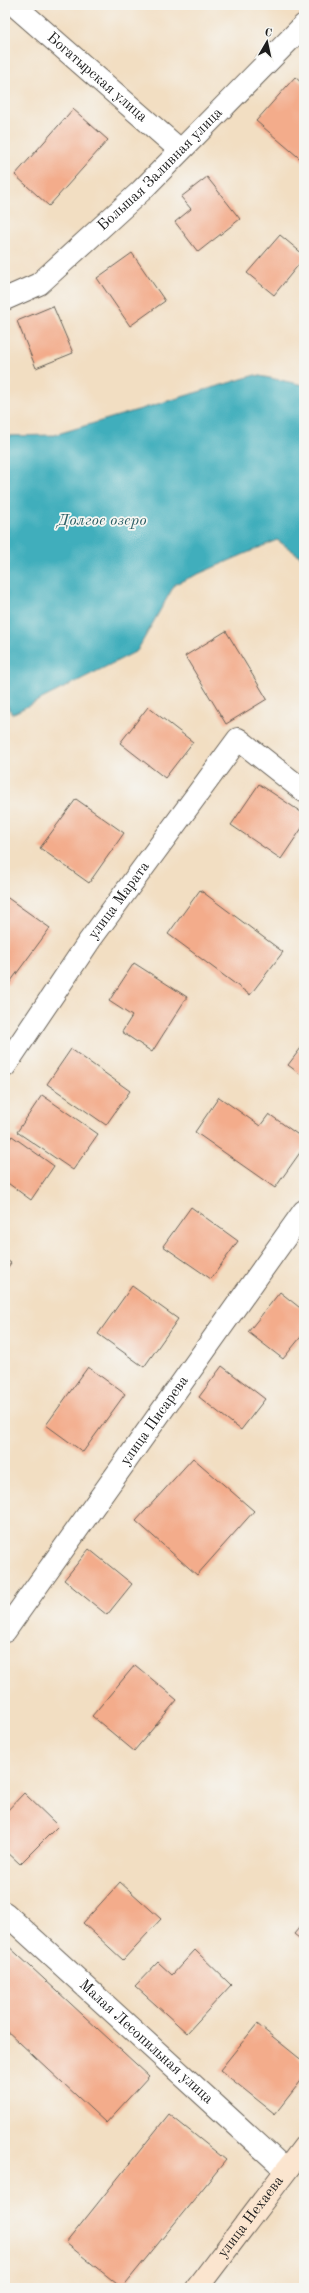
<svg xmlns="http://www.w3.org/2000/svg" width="309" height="2293" font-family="'Old Standard TT',serif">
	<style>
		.water { fill: #40aebc; stroke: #2e656c }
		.building { fill: #f3ac8b }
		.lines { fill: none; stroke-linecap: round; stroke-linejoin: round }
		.street-casing { stroke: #676056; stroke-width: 24 }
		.secondary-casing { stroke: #676056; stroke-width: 24 }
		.street { stroke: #fff; stroke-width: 22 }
		.secondary { stroke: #fbe5cf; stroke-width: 22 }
		.labels { text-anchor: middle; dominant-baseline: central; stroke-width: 3.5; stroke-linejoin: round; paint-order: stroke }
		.street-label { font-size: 15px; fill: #1c1c1c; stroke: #f6f6f2 }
		.water-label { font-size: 16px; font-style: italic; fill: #2c5e64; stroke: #f6f6f2 }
	</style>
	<rect width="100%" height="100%" fill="#f6f6f2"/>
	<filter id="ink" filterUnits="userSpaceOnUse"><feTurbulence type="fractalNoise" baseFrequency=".025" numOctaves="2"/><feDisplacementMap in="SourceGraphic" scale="8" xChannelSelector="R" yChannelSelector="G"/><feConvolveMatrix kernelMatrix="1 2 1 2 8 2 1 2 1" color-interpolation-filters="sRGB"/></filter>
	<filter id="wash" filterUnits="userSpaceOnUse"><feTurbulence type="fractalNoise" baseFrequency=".012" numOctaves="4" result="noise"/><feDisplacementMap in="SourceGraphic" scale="16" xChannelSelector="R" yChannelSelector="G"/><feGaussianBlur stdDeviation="0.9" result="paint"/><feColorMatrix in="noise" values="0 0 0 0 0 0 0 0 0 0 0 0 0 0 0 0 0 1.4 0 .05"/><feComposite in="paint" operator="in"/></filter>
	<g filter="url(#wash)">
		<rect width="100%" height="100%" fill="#f2dec2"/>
		<path class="water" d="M 255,375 L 304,385 L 304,559 L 277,540 L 175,584 L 137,651 L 12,714 L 5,701 L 5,436 L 54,435 Z"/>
		<g id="blocks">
			<path class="building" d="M 295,77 L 304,85 L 304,162 L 256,121 Z
				M 73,109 L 108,140 L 49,206 L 15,175 Z
				M 207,177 L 240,219 L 198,252 L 175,222 L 191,209 L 181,197 Z
				M 280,235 L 304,255 L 304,258 L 274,295 L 247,273 Z
				M 132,253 L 165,301 L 130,326 L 97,278 Z
				M 53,306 L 73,353 L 36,368 L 17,321 Z
				M 226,631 L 267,699 L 226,724 L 185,656 Z
				M 148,707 L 193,742 L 165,778 L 120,743 Z
				M 259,784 L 304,814 L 304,825 L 281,859 L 231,825 Z
				M 76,799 L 124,833 L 89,883 L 40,848 Z
				M 200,890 L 283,952 L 250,995 L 168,934 Z
				M 5,896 L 50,928 L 8,985 L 5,983 Z
				M 134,963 L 187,997 L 152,1052 L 122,1032 L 132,1016 L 109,1001 Z
				M 304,1044 L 304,1077 L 288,1065 Z
				M 71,1049 L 130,1091 L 106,1125 L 47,1084 Z
				M 42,1095 L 98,1134 L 73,1170 L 17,1132 Z
				M 219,1097 L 260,1126 L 269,1114 L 304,1139 L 304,1147 L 275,1188 L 195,1132 Z
				M 12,1136 L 54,1166 L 31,1200 L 5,1181 L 5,1146 Z
				M 191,1207 L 238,1241 L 211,1279 L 163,1246 Z
				M 5,1259 L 11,1263 L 5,1271 Z
				M 132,1286 L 178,1319 L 144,1367 L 98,1334 Z
				M 280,1292 L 304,1311 L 304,1333 L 283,1359 L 248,1332 Z
				M 222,1366 L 265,1399 L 241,1430 L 199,1397 Z
				M 88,1367 L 125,1394 L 83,1452 L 46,1425 Z
				M 193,1458 L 254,1511 L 197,1575 L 136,1521 Z
				M 89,1549 L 132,1584 L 107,1615 L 64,1580 Z
				M 135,1665 L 177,1700 L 134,1751 L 92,1716 Z
				M 24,1793 L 58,1826 L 20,1864 L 5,1850 L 5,1813 Z
				M 120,1882 L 161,1919 L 123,1960 L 83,1923 Z
				M 304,1922 L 304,1942 L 294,1934 Z
				M 5,1943 L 149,2076 L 106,2123 L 5,2029 Z
				M 195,1950 L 231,1985 L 187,2033 L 135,1986 L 158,1962 L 172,1975 Z
				M 257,2024 L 304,2062 L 304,2077 L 275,2114 L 220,2070 Z
				M 169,2114 L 226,2160 L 122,2288 L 66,2243 Z
				M 275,2284 L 281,2288 L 271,2288 Z"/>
		</g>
	</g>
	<g filter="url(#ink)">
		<use href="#blocks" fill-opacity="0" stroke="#676056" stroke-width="1"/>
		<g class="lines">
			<defs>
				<g id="street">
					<path id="s1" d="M 14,5 L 180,150"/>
					<path id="s2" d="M 5,299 L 39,284 L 141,191 L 304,25"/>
					<path id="s3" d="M 5,1066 L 90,940 L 238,739 L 304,791"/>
					<path id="s4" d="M 5,1631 L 304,1211"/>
					<path id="s5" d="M 5,1913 L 286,2170"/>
				</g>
				<g id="secondary">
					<path id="s6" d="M 197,2288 L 304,2147"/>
				</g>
			</defs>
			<use href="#street" class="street-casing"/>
			<use href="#secondary" class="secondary-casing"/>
			<use href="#street" class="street"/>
			<use href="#secondary" class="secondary"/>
		</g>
	</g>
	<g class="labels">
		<g class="street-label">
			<text stroke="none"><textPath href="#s1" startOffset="110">Богатырская улица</textPath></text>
			<text stroke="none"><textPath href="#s2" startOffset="204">Большая Заливная улица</textPath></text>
			<text stroke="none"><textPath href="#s3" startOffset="201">улица Марата</textPath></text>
			<text stroke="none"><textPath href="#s4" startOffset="258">улица Писарева</textPath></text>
			<text stroke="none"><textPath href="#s5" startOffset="191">Малая Лесопильная улица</textPath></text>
			<text stroke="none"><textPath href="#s6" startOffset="89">улица Нехаева</textPath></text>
		</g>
		<g class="water-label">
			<text x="102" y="521">Долгое озеро</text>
		</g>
	</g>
	<rect width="309" height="2293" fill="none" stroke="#f6f6f2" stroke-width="20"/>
	<g transform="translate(267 42) rotate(9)" stroke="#f6f6f2" stroke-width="3" paint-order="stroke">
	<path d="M0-3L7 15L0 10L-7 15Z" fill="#1c1c1c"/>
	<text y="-6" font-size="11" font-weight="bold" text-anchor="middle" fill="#1c1c1c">С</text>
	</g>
</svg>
